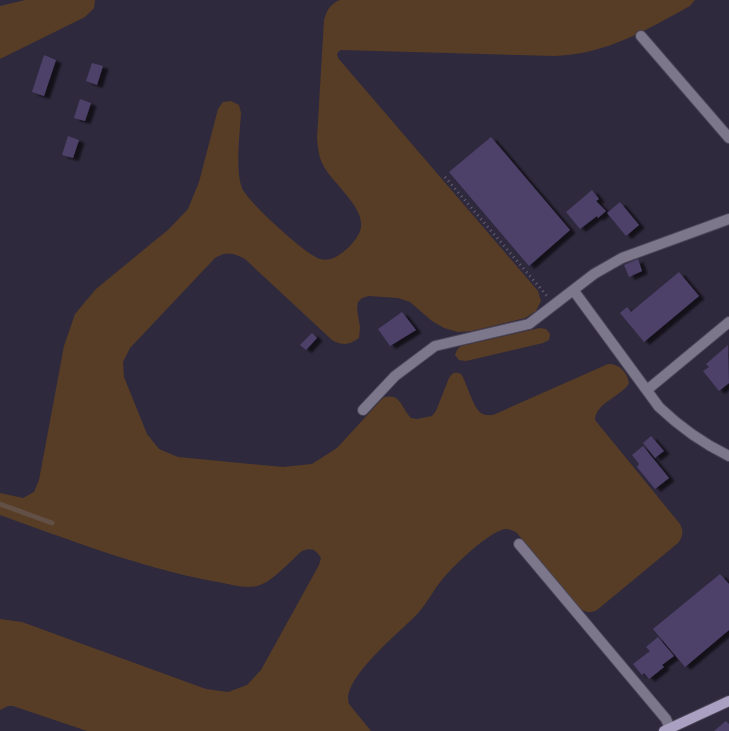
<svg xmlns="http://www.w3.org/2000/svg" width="729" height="731" font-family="Arial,sans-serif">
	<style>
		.green { fill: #573d25 }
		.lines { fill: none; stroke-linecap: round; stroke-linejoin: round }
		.stream { stroke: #624f45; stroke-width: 5 }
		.building { fill: #4d4069; filter: url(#shadow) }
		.street-casing { stroke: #4b4558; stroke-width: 12 }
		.secondary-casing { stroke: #4b4558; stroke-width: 12 }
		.path { stroke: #666173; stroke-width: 3; stroke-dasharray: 1 4; stroke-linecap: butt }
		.street { stroke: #7d778c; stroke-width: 10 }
		.secondary { stroke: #aaa1c2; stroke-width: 10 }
	</style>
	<defs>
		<filter id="shadow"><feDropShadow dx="5.5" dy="3" stdDeviation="1" flood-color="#0009"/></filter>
	</defs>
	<rect width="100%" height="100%" fill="#2f293d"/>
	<path class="green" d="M 25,0 L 95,0 L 94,8 L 85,17 L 0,59 L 0,6 Z
		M 340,0 L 695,0 L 690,6 C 646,30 607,54 555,56 L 341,50 L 339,51 L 337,54 L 338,58 L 538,291 L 541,301 L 536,311 L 525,318 L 472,331 L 458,332 L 444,328 L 432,321 L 410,302 L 398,298 L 369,296 L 362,298 L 358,302 L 357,309 L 360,327 L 359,338 C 349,345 343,346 332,340 L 245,259 C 234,253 227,251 215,258 L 130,348 L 123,362 L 124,377 L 147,434 L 159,449 L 178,457 L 283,467 L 312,464 L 337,448 L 383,398 C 400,391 402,409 411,418 L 417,419 L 432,416 L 436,411 L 449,378 C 453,372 455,372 461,374 C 467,383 473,408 481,413 C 485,416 489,415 493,415 L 608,364 C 620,364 627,372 629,383 C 620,398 596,402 595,420 L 680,524 C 684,532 683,536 678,543 L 597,610 C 589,614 585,612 578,607 L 517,533 C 514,531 510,529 506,529 C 490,530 451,568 441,581 C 433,591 427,603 419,612 C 403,630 340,679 349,704 L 371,731 L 87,731 L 13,706 L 8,706 L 0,710 L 0,619 L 22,622 L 206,689 L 228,692 L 247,685 L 261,670 L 319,565 L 321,558 C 316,550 312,547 302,551 C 290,561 273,582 257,586 C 243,589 226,583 212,581 C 139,567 70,540 0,515 L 0,493 L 23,498 L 34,492 L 39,480 L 64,346 L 75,314 L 96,289 L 169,229 L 188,209 L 199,182 L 218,109 L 223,102 L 231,101 L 239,105 L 241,113 C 240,133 235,169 242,188 C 247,201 307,256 320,259 C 333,262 341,254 350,246 C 356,239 362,232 361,223 C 361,206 335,184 326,170 C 319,160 318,149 317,138 L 324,20 C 327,10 330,4 340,0 Z
		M 540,328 L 546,329 L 550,334 L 549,340 L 543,343 L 466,361 L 459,360 L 455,355 L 457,350 L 461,346 Z"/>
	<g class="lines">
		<path class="stream" d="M 0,504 L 52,523"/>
	</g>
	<path class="building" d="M 44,55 L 56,60 L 44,96 L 32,92 Z
		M 92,63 L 103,66 L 97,85 L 86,81 Z
		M 80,99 L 91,103 L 85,121 L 74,118 Z
		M 68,136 L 79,140 L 73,158 L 62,155 Z
		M 491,137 L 570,230 L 529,266 L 449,172 Z
		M 592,190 L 599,199 L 596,201 L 606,211 L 598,218 L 597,216 L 580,229 L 566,212 Z
		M 620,202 L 639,225 L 626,236 L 607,213 Z
		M 638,259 L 642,271 L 629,277 L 624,265 Z
		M 679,272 L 699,296 L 644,342 L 620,313 L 627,307 L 631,312 Z
		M 402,312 L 416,330 L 390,346 L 378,329 Z
		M 312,333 L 317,338 L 306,350 L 300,345 Z
		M 728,345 L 729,383 L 719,391 L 703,371 L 709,367 L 706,364 Z
		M 651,436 L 664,451 L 655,458 L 643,443 Z
		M 643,446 L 669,478 L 655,489 L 637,467 L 639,464 L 632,455 Z
		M 720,574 L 729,584 L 729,630 L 685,667 L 653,629 Z
		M 658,637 L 674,656 L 662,665 L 664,667 L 649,679 L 644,673 L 642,675 L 633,664 L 650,651 L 646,647 Z
		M 726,721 L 729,724 L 729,731 L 714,731 Z"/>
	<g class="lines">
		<defs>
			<path id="street" d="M 641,36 L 729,138
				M 574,291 L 659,407 C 680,427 702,443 729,456
				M 647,390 L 729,322
				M 363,410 L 395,376 L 435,346 L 529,324 L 594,274 L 622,258 L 729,219
				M 519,544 L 666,719 L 671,731"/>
			<path id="secondary" d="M 664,731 L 729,701"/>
		</defs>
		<use href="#street" class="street-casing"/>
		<use href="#secondary" class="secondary-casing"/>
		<path class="path" d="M 445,177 L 547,296"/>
		<use href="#street" class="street"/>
		<use href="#secondary" class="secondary"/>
	</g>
</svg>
